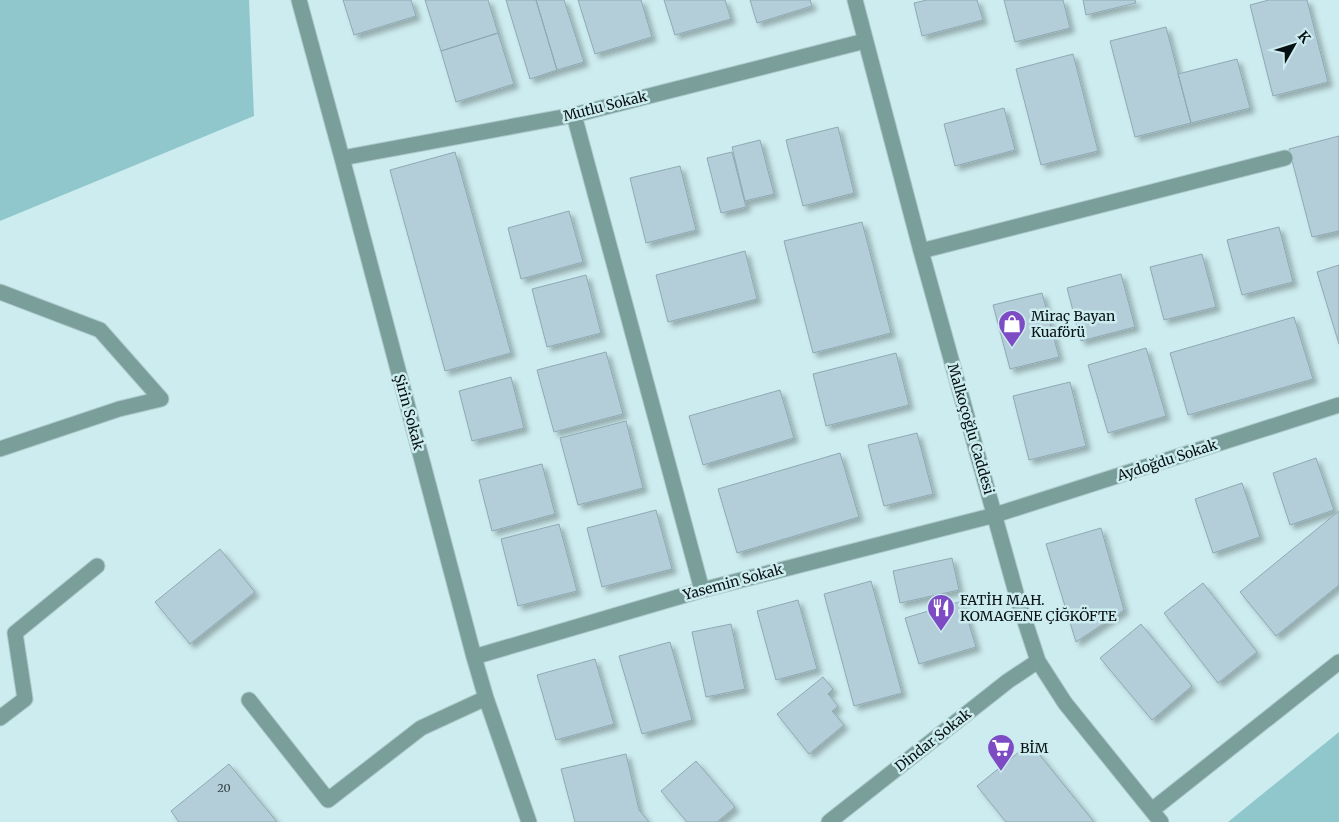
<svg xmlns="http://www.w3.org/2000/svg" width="1339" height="822" font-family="Merriweather,serif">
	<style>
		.green { fill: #90c7cc }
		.building { fill: #b3ced9; stroke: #8ea9b3; filter: url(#shadow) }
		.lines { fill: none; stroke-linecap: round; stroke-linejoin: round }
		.minor-casing { stroke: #adc9cc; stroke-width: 17 }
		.minor { stroke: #7a9e99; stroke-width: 15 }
		.labels { text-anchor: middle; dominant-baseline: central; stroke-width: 5; stroke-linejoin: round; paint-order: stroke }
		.number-label { font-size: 11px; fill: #324044 }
		.street-label { font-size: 14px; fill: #071113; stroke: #cdecef }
		.poi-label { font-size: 14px; fill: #071113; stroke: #cdecef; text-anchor: start }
	</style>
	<defs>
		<filter id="shadow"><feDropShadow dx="4.5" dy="4.5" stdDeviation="2.5" flood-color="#0004"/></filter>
	</defs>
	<rect width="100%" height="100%" fill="#cdecef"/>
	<path class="green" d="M 0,0 L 249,0 L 254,116 L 0,221 Z
		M 1339,732 L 1339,822 L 1228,822 Z"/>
	<path class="building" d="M 343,0 L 411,0 L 416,16 L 354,35 Z
		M 425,0 L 488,0 L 498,33 L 441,51 Z
		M 506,0 L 536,0 L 557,70 L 530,79 Z
		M 536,0 L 564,0 L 584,62 L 557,70 Z
		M 578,0 L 641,0 L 652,37 L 595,54 Z
		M 664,0 L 725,0 L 731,19 L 675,35 Z
		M 750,0 L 810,0 L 812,6 L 757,23 Z
		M 927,0 L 977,0 L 983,20 L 922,36 L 914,3 Z
		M 1004,0 L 1063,0 L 1070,28 L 1015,42 Z
		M 1083,0 L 1135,0 L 1136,3 L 1086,15 Z
		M 1269,0 L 1307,0 L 1328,82 L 1273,96 L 1250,5 Z
		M 1166,27 L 1191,123 L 1135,137 L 1110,41 Z
		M 498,33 L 514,84 L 456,102 L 441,51 Z
		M 1073,54 L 1098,151 L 1041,165 L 1016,69 Z
		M 1237,59 L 1250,108 L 1191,123 L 1178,74 Z
		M 1004,108 L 1015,150 L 955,166 L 944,124 Z
		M 838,127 L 854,193 L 803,206 L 786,140 Z
		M 1339,136 L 1339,231 L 1312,237 L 1289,149 Z
		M 760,140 L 774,194 L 745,201 L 732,147 Z
		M 455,152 L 511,353 L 445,371 L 390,170 Z
		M 732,152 L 746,207 L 721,213 L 707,158 Z
		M 680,166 L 696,230 L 646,243 L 630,178 Z
		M 569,211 L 583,262 L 521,279 L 508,228 Z
		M 862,222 L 891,333 L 813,353 L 784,241 Z
		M 1279,227 L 1293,282 L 1242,295 L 1227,240 Z
		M 745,251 L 757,299 L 668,322 L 656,275 Z
		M 1202,254 L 1216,307 L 1164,320 L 1150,267 Z
		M 1339,265 L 1339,344 L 1317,272 Z
		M 1121,274 L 1135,327 L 1081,341 L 1067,288 Z
		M 586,275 L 601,333 L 547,347 L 532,289 Z
		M 1042,293 L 1059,357 L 1010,369 L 993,305 Z
		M 1294,317 L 1313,379 L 1188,415 L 1170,353 Z
		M 1146,348 L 1166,416 L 1108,433 L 1088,365 Z
		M 606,352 L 623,414 L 554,432 L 537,370 Z
		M 896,353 L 909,405 L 826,426 L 813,374 Z
		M 511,377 L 524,428 L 472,441 L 459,391 Z
		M 1070,382 L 1086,446 L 1029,460 L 1013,396 Z
		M 780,390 L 794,438 L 703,465 L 689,416 Z
		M 626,421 L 643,488 L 578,505 L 560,438 Z
		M 917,433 L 933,494 L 884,506 L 868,445 Z
		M 840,453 L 859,517 L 737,553 L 718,489 Z
		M 1316,458 L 1334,510 L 1290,525 L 1273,473 Z
		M 542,464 L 555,514 L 492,531 L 479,480 Z
		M 1242,483 L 1260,537 L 1213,553 L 1195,499 Z
		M 656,510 L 672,569 L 602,587 L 587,528 Z
		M 1339,511 L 1339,585 L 1276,636 L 1240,592 Z
		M 559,524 L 577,591 L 518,606 L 501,539 Z
		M 1101,528 L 1124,610 L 1076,642 L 1046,544 Z
		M 220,549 L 255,592 L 190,644 L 155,602 Z
		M 952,558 L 959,590 L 900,603 L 893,571 Z
		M 871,581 L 902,693 L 854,706 L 824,594 Z
		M 1203,583 L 1257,652 L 1218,683 L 1164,613 Z
		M 798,600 L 817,669 L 776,680 L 757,611 Z
		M 962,601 L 976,647 L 919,664 L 905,618 Z
		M 731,624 L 745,689 L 706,697 L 692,632 Z
		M 1141,624 L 1192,686 L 1152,720 L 1100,658 Z
		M 670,642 L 692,720 L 642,734 L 619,656 Z
		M 595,659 L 614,724 L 556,740 L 537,675 Z
		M 823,677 L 833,689 L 828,694 L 838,706 L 832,711 L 844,725 L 809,754 L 777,714 Z
		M 1030,743 L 1094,822 L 1006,822 L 977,786 Z
		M 626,754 L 639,810 L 649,822 L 575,822 L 561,769 Z
		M 696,761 L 735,807 L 717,822 L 687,822 L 661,791 Z
		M 229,764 L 277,822 L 179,822 L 171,811 Z"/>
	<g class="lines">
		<defs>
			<path id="minor" d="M 299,0 L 342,158 L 474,657 L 486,698 L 529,822
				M 855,0 L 921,251 L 1018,600 L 1038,661 L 1065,703 L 1161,822
				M 574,115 L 702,590
				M 342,158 L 574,115 L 865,41
				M 921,251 L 1285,158
				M 0,292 L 100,330 L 161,399 L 119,409 L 0,449
				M 474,657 L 702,590 L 995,515 L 1339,405
				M 249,700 L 328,800 L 421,728 L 486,698
				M 0,718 L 25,699 L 15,633 L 97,566
				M 1152,810 L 1339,662
				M 829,822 L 1008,681 L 1038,661"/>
		</defs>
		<use href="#minor" class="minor-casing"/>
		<use href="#minor" class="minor"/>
	</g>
	<defs>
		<symbol id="shop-pin" viewBox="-11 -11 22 30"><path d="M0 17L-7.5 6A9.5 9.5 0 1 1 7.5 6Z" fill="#7d4cc4" stroke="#cdecef"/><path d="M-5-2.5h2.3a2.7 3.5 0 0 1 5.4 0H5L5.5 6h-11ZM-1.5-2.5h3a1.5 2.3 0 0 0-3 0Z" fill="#fff"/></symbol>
		<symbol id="restaurant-pin" viewBox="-11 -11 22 30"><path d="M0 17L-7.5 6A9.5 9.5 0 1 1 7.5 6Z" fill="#7d4cc4" stroke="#cdecef"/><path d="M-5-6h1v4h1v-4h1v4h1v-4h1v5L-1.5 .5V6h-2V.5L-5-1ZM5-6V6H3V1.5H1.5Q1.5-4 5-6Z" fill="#fff"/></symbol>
		<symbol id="supermarket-pin" viewBox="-11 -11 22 30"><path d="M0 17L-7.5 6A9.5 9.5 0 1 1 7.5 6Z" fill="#7d4cc4" stroke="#cdecef"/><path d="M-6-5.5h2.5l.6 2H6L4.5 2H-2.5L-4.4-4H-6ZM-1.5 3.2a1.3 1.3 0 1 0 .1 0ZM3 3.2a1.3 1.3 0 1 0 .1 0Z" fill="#fff"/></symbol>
	</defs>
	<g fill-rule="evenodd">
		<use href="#shop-pin" x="996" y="308" width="32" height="43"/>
		<use href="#restaurant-pin" x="925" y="592" width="32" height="43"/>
		<use href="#supermarket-pin" x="985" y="732" width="32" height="43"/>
	</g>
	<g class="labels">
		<g class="number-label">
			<text x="224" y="788">20</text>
		</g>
		<g class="street-label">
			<text transform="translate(605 106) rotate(-14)">Mutlu Sokak</text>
			<text transform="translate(409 412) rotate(75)">Şirin Sokak</text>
			<text transform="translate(971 429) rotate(74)">Malkoçoğlu Caddesi</text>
			<text transform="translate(1167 460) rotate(-18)">Aydoğdu Sokak</text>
			<text transform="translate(733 582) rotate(-15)">Yasemin Sokak</text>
			<text transform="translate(933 740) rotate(-38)">Dindar Sokak</text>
		</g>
		<g class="poi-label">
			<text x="1031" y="316">Miraç Bayan<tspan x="1031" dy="16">Kuaförü</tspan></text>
			<text x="960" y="600">FATİH MAH.<tspan x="960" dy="16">KOMAGENE ÇİĞKÖFTE</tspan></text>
			<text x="1020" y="748">BİM</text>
		</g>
	</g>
	<g transform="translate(1294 45) rotate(51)" stroke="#cdecef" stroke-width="4" paint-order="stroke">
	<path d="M0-4L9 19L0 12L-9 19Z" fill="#071113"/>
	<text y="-8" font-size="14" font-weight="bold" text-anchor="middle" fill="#071113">K</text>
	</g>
</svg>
